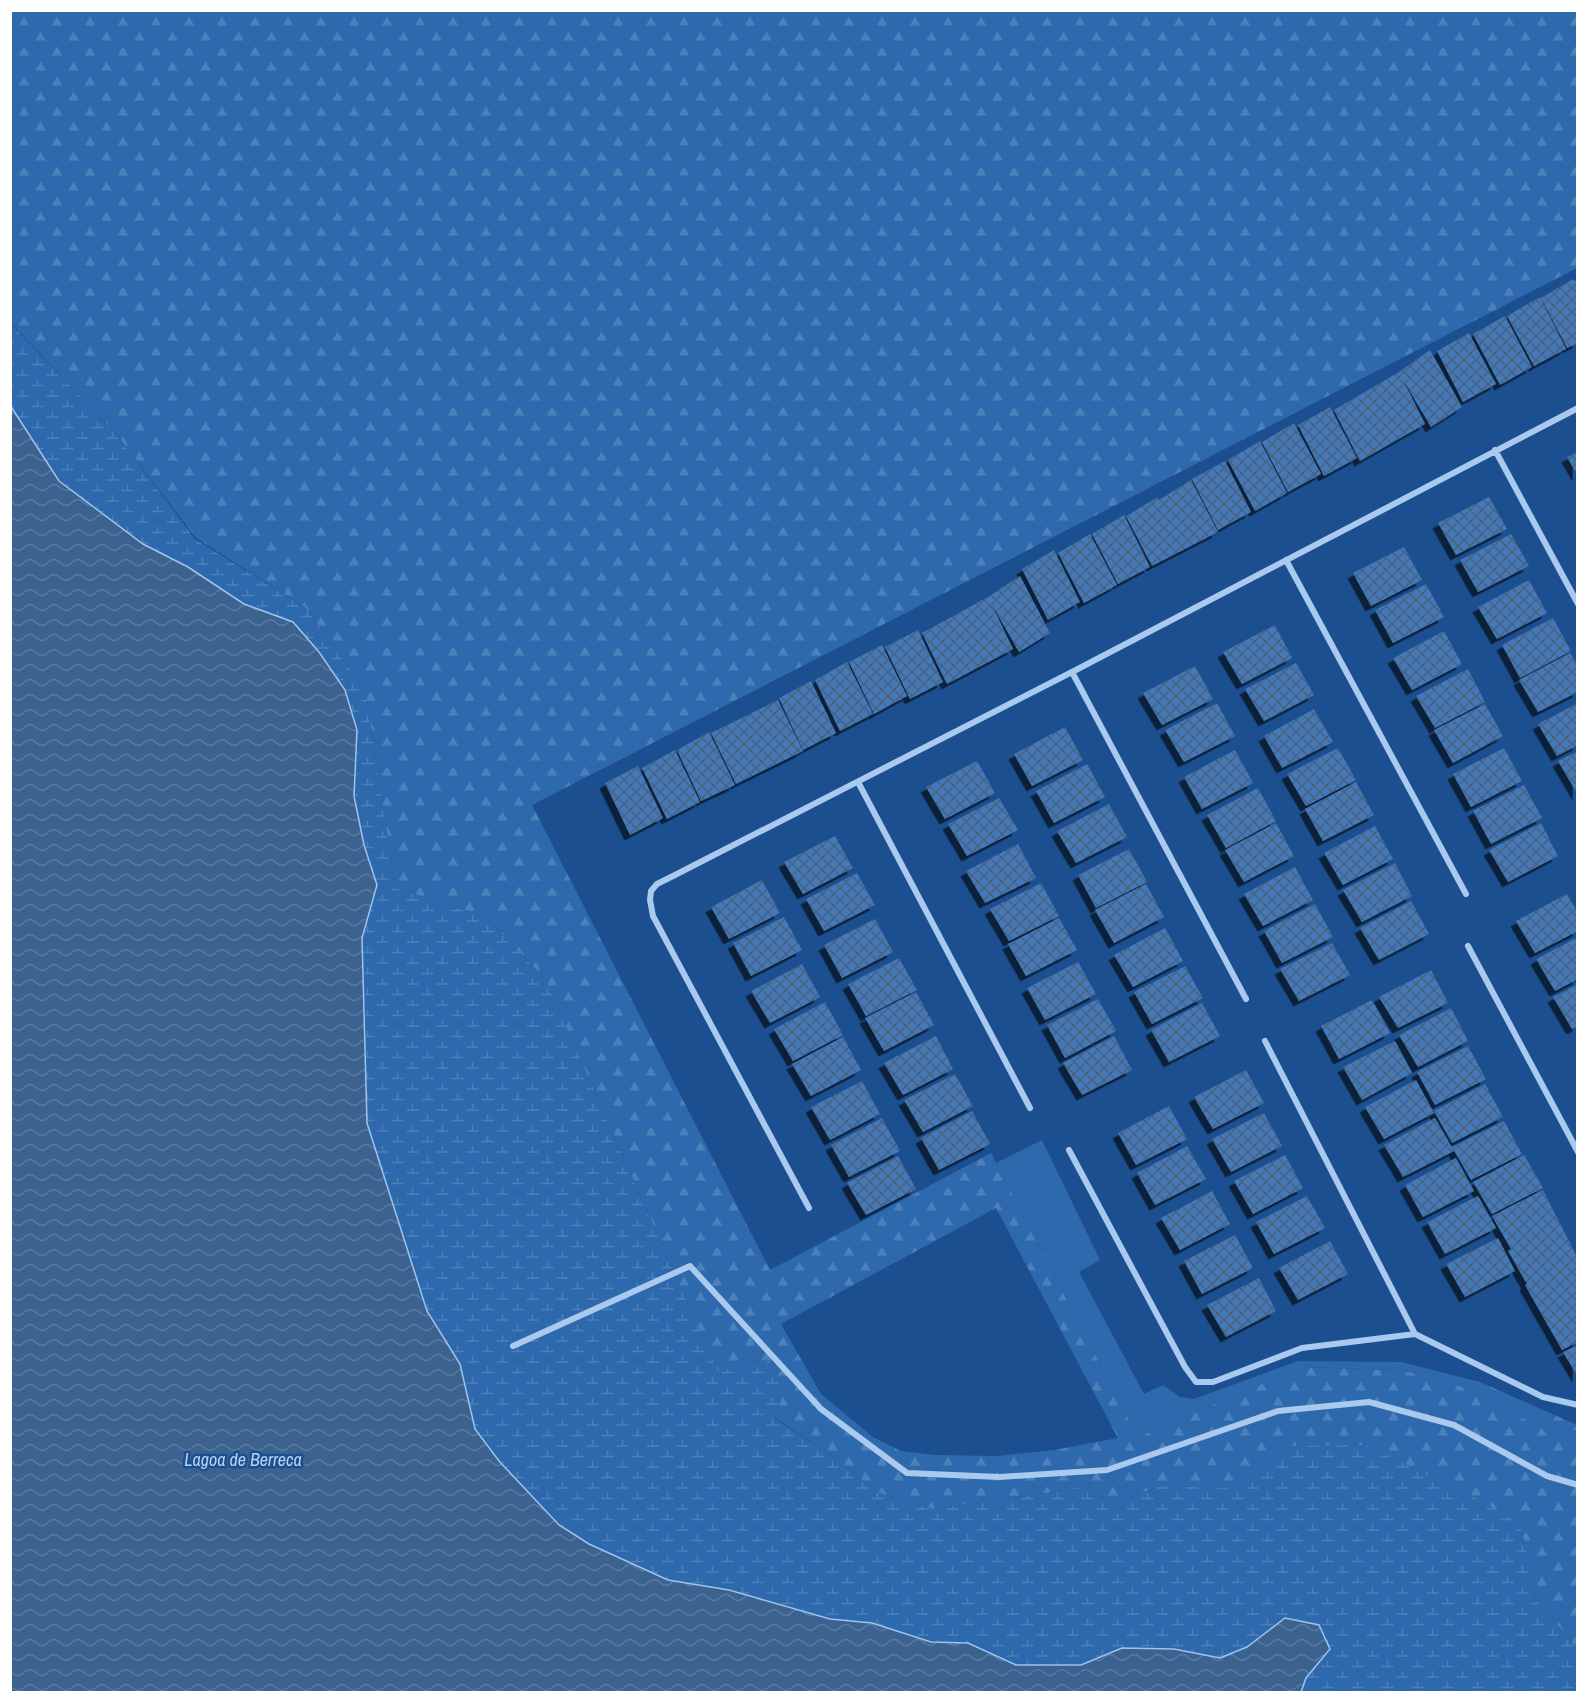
<svg xmlns="http://www.w3.org/2000/svg" width="1588" height="1703" font-family="'Archivo Narrow',sans-serif">
	<style>
		.forest { fill: url(#forest-firs); fill-rule: evenodd }
		.wetland { fill: url(#wetland-marsh) }
		.garden { fill: #2e69ad }
		.water { fill: url(#water-waves); stroke: #9cc4f0; stroke-width: 1.5 }
		.building { fill: url(#building-cross-hatch); filter: url(#shadow) }
		.lines { fill: none; stroke-linecap: round; stroke-linejoin: round }
		.street { stroke: #a9c9ee; stroke-width: 6 }
		.labels { text-anchor: middle; dominant-baseline: central; stroke-width: 5; stroke-linejoin: round; paint-order: stroke }
		.water-label { font-size: 18px; font-style: italic; fill: #b5d3f5; stroke: #1b4f8f }
	</style>
	<defs>
		<pattern id="forest-firs" width="22" height="20" patternUnits="userSpaceOnUse" patternTransform="scale(1.5)"><rect width="22" height="20" fill="#2e69ad"/><path d="M5 1l3.5 6h-7zM16 11l3.5 6h-7z" fill="#4d80b9"/></pattern>
		<pattern id="wetland-marsh" width="20" height="14" patternUnits="userSpaceOnUse" patternTransform="scale(1.5)"><rect width="20" height="14" fill="#2e69ad"/><path d="M1 5h8M5 5V1M11 12h8M15 12V8" fill="none" stroke="#4d80b9"/></pattern>
		<pattern id="water-waves" width="16" height="10" patternUnits="userSpaceOnUse" patternTransform="scale(1.5)"><rect width="16" height="10" fill="#3c6290"/><path d="M0 5q4-4 8 0t8 0" fill="none" stroke="#597aa1"/></pattern>
		<pattern id="building-cross-hatch" width="8" height="8" patternUnits="userSpaceOnUse" patternTransform="scale(1.5)"><rect width="8" height="8" fill="#4478b7"/><path d="M0 0l8 8M0 8l8-8" fill="none" stroke="#486282"/></pattern>
		<filter id="shadow"><feDropShadow dx="-5.5" dy="5.5" stdDeviation="0" flood-color="#0009"/></filter>
	</defs>
	<rect width="100%" height="100%" fill="#1b4f8f"/>
	<path class="forest" d="M 11,11 L 1577,11 L 1577,268 L 532,805 L 770,1270 L 991,1153 L 1138,1437 L 1301,1367 L 1401,1370 L 1480,1382 L 1577,1425 L 1577,1648 L 1536,1600 L 1521,1527 L 1290,1446 L 1235,1488 L 1161,1486 L 1111,1504 L 1089,1485 L 1054,1492 L 933,1509 L 879,1493 L 827,1452 L 775,1418 L 784,1389 L 718,1372 L 545,979 L 486,917 L 395,888 L 366,692 L 306,608 L 196,538 L 117,435 L 11,323 ZM 996,1208 L 1118,1438 L 1054,1450 L 998,1456 L 935,1455 L 901,1451 L 873,1437 L 821,1394 L 781,1324 Z"/>
	<path class="wetland" d="M 10,323 L 117,435 L 195,539 L 306,608 L 366,692 L 395,888 L 486,917 L 545,979 L 718,1372 L 768,1359 L 784,1389 L 775,1419 L 827,1452 L 879,1493 L 933,1509 L 1054,1492 L 1089,1485 L 1111,1504 L 1161,1486 L 1234,1488 L 1290,1446 L 1366,1445 L 1488,1504 L 1521,1527 L 1536,1600 L 1577,1648 L 1577,1692 L 11,1692 Z"/>
	<path class="garden" d="M 1042,1140 L 1100,1260 L 1079,1272 L 1144,1394 L 1163,1385 L 1180,1397 L 1194,1399 L 1298,1361 L 1401,1362 L 1480,1382 L 1564,1429 L 1577,1430 L 1577,1444 L 1561,1440 L 1474,1390 L 1401,1370 L 1301,1367 L 1138,1437 L 996,1163 Z"/>
	<path class="water" d="M 10,405 L 59,481 L 143,544 L 188,567 L 244,604 L 293,622 L 319,652 L 345,690 L 357,730 L 354,796 L 364,845 L 377,885 L 362,938 L 367,1123 L 427,1311 L 460,1364 L 475,1429 L 499,1461 L 559,1525 L 589,1544 L 668,1580 L 729,1590 L 830,1619 L 872,1623 L 931,1642 L 968,1643 L 1016,1665 L 1081,1665 L 1122,1648 L 1174,1649 L 1220,1658 L 1247,1647 L 1285,1618 L 1319,1625 L 1330,1649 L 1306,1678 L 1301,1692 L 11,1692 Z"/>
	<path class="building" d="M 1573,279 L 1574,281 L 1578,279 L 1578,343 L 1567,348 L 1541,298 Z
		M 1540,297 L 1566,349 L 1534,366 L 1507,316 Z
		M 1505,316 L 1532,367 L 1500,385 L 1473,334 Z
		M 1469,333 L 1496,384 L 1463,402 L 1437,351 Z
		M 1430,350 L 1462,407 L 1431,427 L 1402,378 L 1425,424 L 1360,461 L 1334,410 L 1399,372 Z
		M 1330,407 L 1357,458 L 1324,476 L 1298,425 Z
		M 1294,423 L 1321,474 L 1288,492 L 1262,442 Z
		M 1260,441 L 1287,493 L 1255,511 L 1228,460 Z
		M 1578,452 L 1578,476 L 1567,457 Z
		M 1225,461 L 1251,512 L 1218,530 L 1192,479 Z
		M 1191,480 L 1218,532 L 1152,566 L 1126,516 L 1158,497 L 1159,500 Z
		M 1489,497 L 1507,529 L 1456,555 L 1438,523 Z
		M 1124,515 L 1150,567 L 1118,584 L 1092,534 Z
		M 1090,534 L 1117,585 L 1084,603 L 1058,553 Z
		M 1511,534 L 1529,566 L 1478,592 L 1460,560 Z
		M 1404,547 L 1422,580 L 1371,606 L 1353,573 Z
		M 1054,550 L 1080,602 L 1048,620 L 1022,569 Z
		M 1020,576 L 1050,633 L 1019,652 L 991,603 L 1013,649 L 947,684 L 922,633 L 988,597 Z
		M 1529,580 L 1547,613 L 1497,639 L 1478,607 Z
		M 1426,584 L 1444,617 L 1393,643 L 1375,610 Z
		M 1553,618 L 1571,651 L 1520,678 L 1502,645 Z
		M 1275,625 L 1292,658 L 1242,684 L 1223,652 Z
		M 918,630 L 943,682 L 910,699 L 885,647 Z
		M 1444,631 L 1462,664 L 1412,690 L 1393,658 Z
		M 882,645 L 907,696 L 874,714 L 849,662 Z
		M 1570,653 L 1578,666 L 1578,692 L 1538,712 L 1519,680 Z
		M 847,662 L 873,714 L 840,731 L 815,680 Z
		M 1296,663 L 1314,695 L 1264,721 L 1245,689 Z
		M 1195,666 L 1213,699 L 1162,725 L 1143,693 Z
		M 1468,669 L 1485,702 L 1435,728 L 1416,696 Z
		M 811,681 L 836,733 L 803,750 L 779,698 Z
		M 778,700 L 803,751 L 736,784 L 711,733 Z
		M 1217,703 L 1235,736 L 1184,762 L 1165,730 Z
		M 1578,703 L 1578,745 L 1557,756 L 1538,724 Z
		M 1485,704 L 1503,736 L 1453,763 L 1434,730 Z
		M 1314,709 L 1333,742 L 1282,768 L 1264,736 Z
		M 1065,727 L 1083,760 L 1032,786 L 1014,754 Z
		M 709,732 L 735,785 L 701,801 L 677,750 Z
		M 1338,748 L 1356,780 L 1306,806 L 1287,774 Z
		M 1504,748 L 1522,781 L 1471,807 L 1453,774 Z
		M 675,750 L 700,802 L 667,819 L 642,768 Z
		M 1235,750 L 1253,783 L 1202,809 L 1184,777 Z
		M 1578,751 L 1578,795 L 1558,761 Z
		M 977,761 L 995,793 L 945,819 L 926,787 Z
		M 1087,764 L 1105,797 L 1054,823 L 1036,791 Z
		M 638,766 L 663,818 L 630,835 L 605,783 Z
		M 1356,782 L 1374,815 L 1323,841 L 1305,809 Z
		M 1524,785 L 1542,818 L 1491,844 L 1473,811 Z
		M 1258,788 L 1276,821 L 1226,848 L 1207,815 Z
		M 999,798 L 1018,830 L 967,856 L 948,824 Z
		M 1109,804 L 1127,837 L 1076,863 L 1057,831 Z
		M 1276,823 L 1294,856 L 1244,882 L 1225,850 Z
		M 1541,823 L 1558,856 L 1508,882 L 1489,850 Z
		M 1375,826 L 1393,859 L 1343,885 L 1324,853 Z
		M 835,836 L 853,868 L 803,894 L 784,862 Z
		M 1018,844 L 1036,878 L 985,903 L 966,871 Z
		M 1129,849 L 1147,882 L 1096,908 L 1078,875 Z
		M 1395,863 L 1412,896 L 1362,922 L 1343,890 Z
		M 1295,867 L 1313,900 L 1263,926 L 1244,894 Z
		M 857,873 L 875,905 L 824,931 L 806,899 Z
		M 762,880 L 780,913 L 729,939 L 711,907 Z
		M 1041,883 L 1059,916 L 1009,941 L 990,909 Z
		M 1146,884 L 1164,917 L 1114,943 L 1095,910 Z
		M 1567,894 L 1578,913 L 1578,931 L 1535,953 L 1516,921 Z
		M 1411,901 L 1429,934 L 1379,960 L 1360,928 Z
		M 1315,904 L 1333,937 L 1282,963 L 1264,931 Z
		M 784,917 L 802,950 L 751,976 L 733,943 Z
		M 1059,918 L 1077,950 L 1026,976 L 1008,944 Z
		M 875,919 L 893,952 L 842,978 L 824,945 Z
		M 1165,928 L 1183,961 L 1133,987 L 1114,955 Z
		M 1578,937 L 1578,979 L 1555,991 L 1536,959 Z
		M 1332,943 L 1350,975 L 1299,1001 L 1280,969 Z
		M 899,958 L 917,990 L 866,1016 L 848,984 Z
		M 1078,962 L 1096,994 L 1045,1020 L 1027,988 Z
		M 802,964 L 820,997 L 770,1023 L 751,991 Z
		M 1185,966 L 1203,998 L 1152,1024 L 1134,992 Z
		M 1431,970 L 1448,1003 L 1398,1028 L 1379,997 Z
		M 1578,984 L 1578,1026 L 1572,1029 L 1553,997 Z
		M 916,992 L 934,1025 L 884,1051 L 865,1018 Z
		M 1098,999 L 1116,1031 L 1065,1058 L 1047,1025 Z
		M 1372,1000 L 1390,1033 L 1339,1059 L 1321,1026 Z
		M 825,1002 L 843,1035 L 793,1061 L 774,1029 Z
		M 1202,1003 L 1220,1036 L 1169,1062 L 1151,1030 Z
		M 1451,1008 L 1468,1041 L 1418,1067 L 1399,1035 Z
		M 936,1036 L 953,1069 L 903,1095 L 884,1063 Z
		M 1114,1036 L 1132,1070 L 1082,1095 L 1063,1063 Z
		M 843,1037 L 861,1070 L 811,1096 L 792,1064 Z
		M 1395,1041 L 1412,1073 L 1362,1100 L 1343,1067 Z
		M 1468,1046 L 1486,1079 L 1435,1105 L 1417,1072 Z
		M 1246,1070 L 1264,1103 L 1213,1129 L 1194,1097 Z
		M 955,1074 L 973,1106 L 923,1132 L 904,1100 Z
		M 1416,1080 L 1434,1113 L 1384,1139 L 1365,1107 Z
		M 862,1081 L 880,1114 L 830,1140 L 811,1107 Z
		M 1485,1084 L 1503,1117 L 1452,1143 L 1434,1111 Z
		M 1169,1106 L 1187,1139 L 1136,1165 L 1118,1133 Z
		M 972,1111 L 990,1144 L 939,1170 L 921,1138 Z
		M 1264,1113 L 1282,1146 L 1231,1172 L 1212,1139 Z
		M 882,1118 L 900,1151 L 849,1177 L 831,1145 Z
		M 1435,1118 L 1454,1151 L 1403,1177 L 1384,1145 Z
		M 1504,1121 L 1522,1154 L 1471,1180 L 1452,1147 Z
		M 1187,1146 L 1206,1179 L 1155,1205 L 1137,1173 Z
		M 1285,1155 L 1303,1188 L 1253,1214 L 1234,1181 Z
		M 1524,1155 L 1543,1188 L 1492,1214 L 1473,1182 Z
		M 898,1156 L 916,1189 L 866,1215 L 847,1183 Z
		M 1456,1158 L 1474,1191 L 1423,1217 L 1405,1185 Z
		M 1543,1190 L 1577,1257 L 1578,1342 L 1562,1350 L 1525,1285 L 1527,1284 L 1508,1251 L 1511,1249 L 1492,1216 Z
		M 1212,1191 L 1230,1224 L 1180,1250 L 1161,1218 Z
		M 1307,1196 L 1325,1228 L 1274,1254 L 1256,1222 Z
		M 1478,1196 L 1496,1228 L 1445,1254 L 1427,1222 Z
		M 1235,1235 L 1253,1268 L 1202,1294 L 1184,1261 Z
		M 1498,1238 L 1515,1271 L 1465,1297 L 1446,1264 Z
		M 1330,1241 L 1348,1274 L 1298,1300 L 1279,1268 Z
		M 1259,1278 L 1276,1311 L 1226,1337 L 1207,1305 Z
		M 1578,1345 L 1578,1377 L 1563,1352 Z"/>
	<g class="lines">
		<path class="street" d="M 1495,450 L 1578,604
			M 1286,560 L 1466,894
			M 1072,672 L 1246,999
			M 858,782 L 1030,1108
			M 1468,946 L 1578,1152
			M 1265,1041 L 1415,1334
			M 1069,1150 L 1185,1367 L 1196,1382 L 1213,1382 L 1302,1348 L 1415,1334 L 1543,1397 L 1578,1405
			M 809,1208 L 653,916 L 650,900 L 651,891 L 657,884 L 675,875 L 1072,672 L 1578,408
			M 513,1346 L 690,1266 L 821,1409 L 907,1473 L 1000,1477 L 1107,1470 L 1278,1411 L 1369,1402 L 1454,1425 L 1547,1476 L 1578,1485"/>
	</g>
	<g class="labels">
		<g class="water-label">
			<text x="243" y="1459">Lagoa de Berreca</text>
		</g>
	</g>
	<rect width="1588" height="1703" fill="none" stroke="#ffffff" stroke-width="24"/>
</svg>
